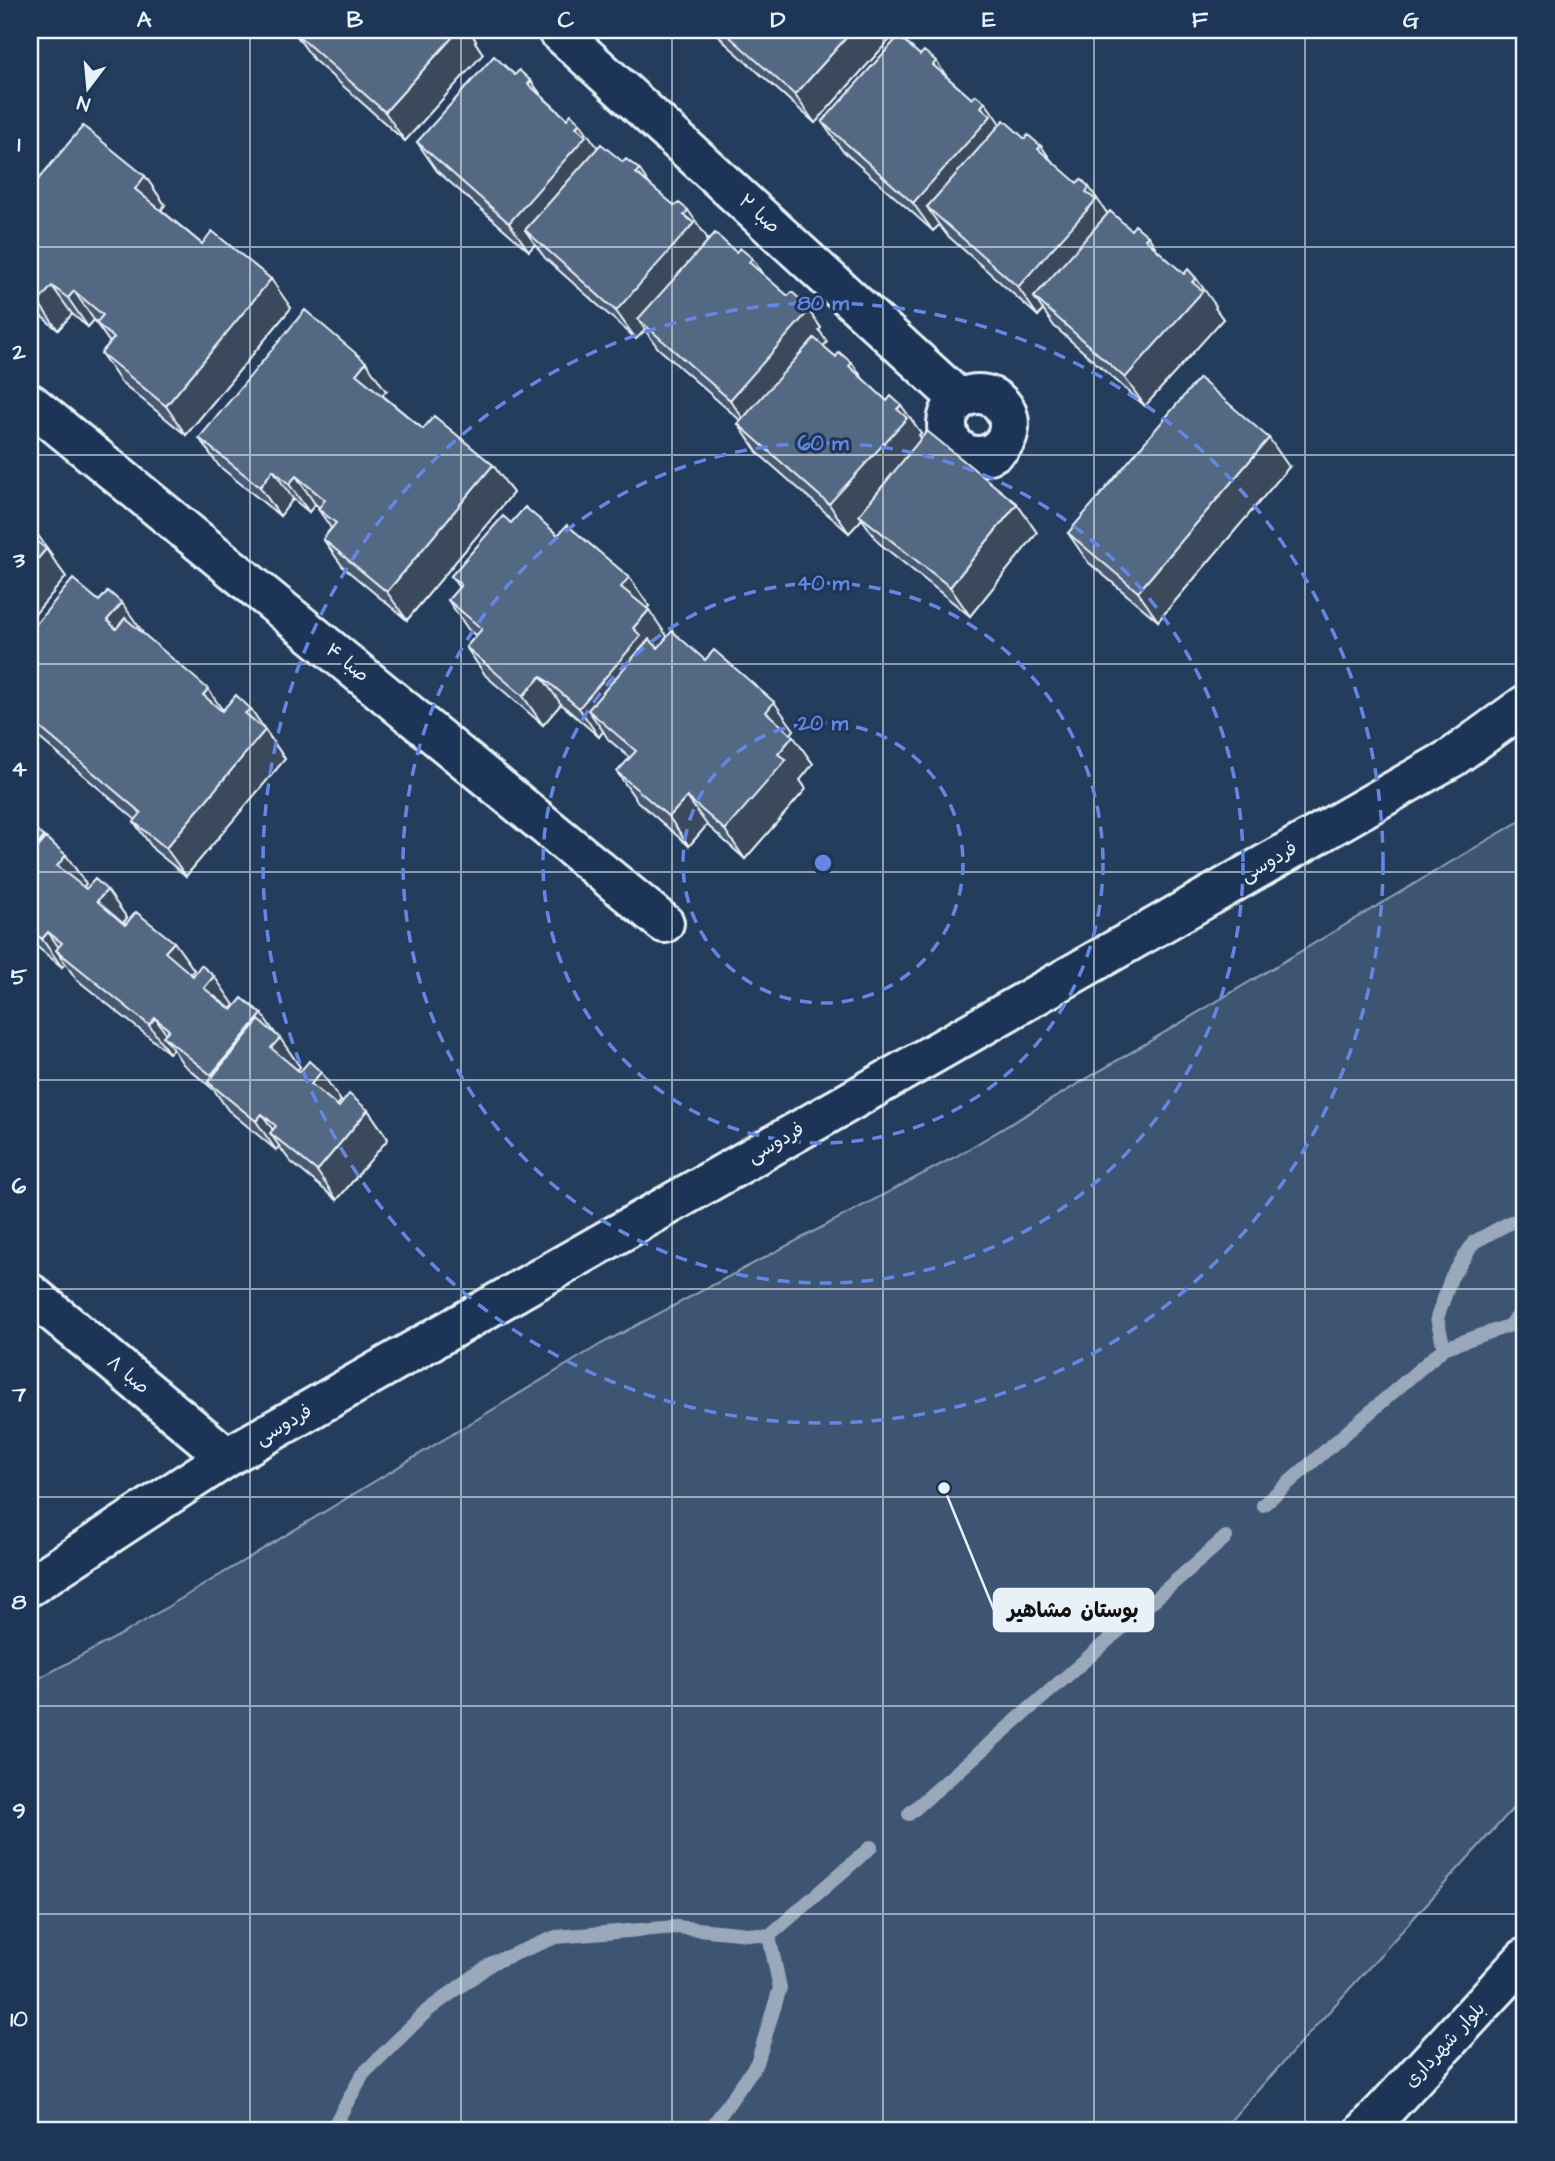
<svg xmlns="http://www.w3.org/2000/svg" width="1555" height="2161" font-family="'Architects Daughter','Playpen Sans Arabic',sans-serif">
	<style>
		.green { fill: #3e5472; stroke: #93a2b5; stroke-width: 2 }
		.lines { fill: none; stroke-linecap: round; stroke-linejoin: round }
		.stream { stroke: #99a8ba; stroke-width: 14 }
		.minor-casing { stroke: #e8f1f8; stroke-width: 44 }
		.major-casing { stroke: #e8f1f8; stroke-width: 44 }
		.minor { stroke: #1d3557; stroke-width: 38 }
		.major { stroke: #1d3557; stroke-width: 38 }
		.wall { fill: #475970; stroke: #e8f1f8; stroke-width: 2 }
		.shaded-wall { fill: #3a485b; stroke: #e8f1f8; stroke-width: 2 }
		.building { fill: #536782; stroke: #e8f1f8; stroke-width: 2 }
		.grid { fill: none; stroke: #e8f1f8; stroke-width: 2; stroke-opacity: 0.55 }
		.ring { fill: none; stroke: #6487e3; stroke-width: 3.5; stroke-dasharray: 12 9 }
		.labels { text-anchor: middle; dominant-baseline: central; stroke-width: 6; stroke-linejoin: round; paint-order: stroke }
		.street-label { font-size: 19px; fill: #e8f1f8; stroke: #1d3557 }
		.centre { fill: #6487e3; stroke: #1d3557; stroke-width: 3.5 }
		.ring-label { font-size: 21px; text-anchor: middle; font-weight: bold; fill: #6487e3; stroke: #1d3557; stroke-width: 6; stroke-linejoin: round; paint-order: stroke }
		.leader { fill: none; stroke: #e8f1f8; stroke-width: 2.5 }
		.callout-dot { fill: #e8f1f8; stroke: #1d3557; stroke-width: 2.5 }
		.callout { fill: #e8f1f8; stroke: #e8f1f8; stroke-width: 2.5 }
		.callout-label { font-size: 21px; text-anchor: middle; font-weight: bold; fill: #111 }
		.neatline { fill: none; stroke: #e8f1f8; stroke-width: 2.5 }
		.grid-label { font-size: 23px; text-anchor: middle; font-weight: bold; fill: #e8f1f8 }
	</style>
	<rect width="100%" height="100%" fill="#253d5d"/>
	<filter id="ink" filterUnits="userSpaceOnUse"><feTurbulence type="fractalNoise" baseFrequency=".0143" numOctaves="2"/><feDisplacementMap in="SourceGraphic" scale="14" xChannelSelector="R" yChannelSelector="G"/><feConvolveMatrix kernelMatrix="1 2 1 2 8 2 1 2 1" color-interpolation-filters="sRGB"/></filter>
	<g filter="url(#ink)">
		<path class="green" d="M 1525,818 L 1525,1795 L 1221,2131 L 30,2131 L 30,1683 L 126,1632 L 601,1344 L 955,1157 Z"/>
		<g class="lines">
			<path class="stream" d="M 1444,1348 L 1437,1318 L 1451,1278 L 1474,1242 L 1511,1222 L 1525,1221
				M 1263,1505 L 1444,1348 L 1508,1326 L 1525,1310
				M 909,1814 L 1226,1537
				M 331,2131 L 363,2074 L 428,2010 L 492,1963 L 556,1937 L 676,1927 L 769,1936 L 871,1847
				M 709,2131 L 757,2063 L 780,1988 L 769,1936"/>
			<defs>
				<path id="minor" d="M 557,30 L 959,399
					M947 425a31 31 0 1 1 62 0a31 31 0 1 1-62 0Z
					M 30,403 L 664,923
					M 30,1293 L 227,1457
					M 1365,2131 L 1525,1958"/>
				<path id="major" d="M 30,1586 L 227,1457 L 1453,757 L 1525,705"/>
			</defs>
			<use href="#minor" class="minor-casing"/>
			<use href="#major" class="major-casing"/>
			<use href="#minor" class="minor"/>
			<use href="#major" class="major"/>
		</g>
		<path class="wall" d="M 296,30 L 469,30 L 476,41 L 475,42 L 483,54 L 405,141 L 314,60 L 294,32 Z
			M 715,30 L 888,30 L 893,36 L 815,123 L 724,42 Z
			M 515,75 L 531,81 L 542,96 L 598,148 L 648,183 L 708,239 L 706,240 L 707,242 L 736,252 L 788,296 L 801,300 L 821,328 L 819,330 L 827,342 L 823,346 L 836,357 L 852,363 L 863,379 L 921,433 L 919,435 L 921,437 L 1017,504 L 1037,533 L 970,616 L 879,543 L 862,519 L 849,533 L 758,453 L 738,424 L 741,421 L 658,348 L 645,330 L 636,339 L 545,258 L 535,244 L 529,251 L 437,171 L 417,142 Z
			M 947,77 L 1000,124 L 1025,139 L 1041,146 L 1051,161 L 1108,214 L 1131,230 L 1148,236 L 1158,251 L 1216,306 L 1215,308 L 1223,319 L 1145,406 L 1054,326 L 1043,310 L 1038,316 L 947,235 L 939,225 L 933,231 L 842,150 L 822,122 Z
			M 145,176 L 165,205 L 161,210 L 202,244 L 291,308 L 186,435 L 121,382 L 101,353 L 110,343 L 96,323 L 97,322 L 94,320 L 88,327 L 72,314 L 58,330 L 30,307 L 30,189 Z
			M 386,391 L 382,395 L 423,429 L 493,465 L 513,493 L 407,620 L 343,567 L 323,539 L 331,528 L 318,509 L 319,507 L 315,504 L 309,512 L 293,499 L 280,516 L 219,466 L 199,438 Z
			M 1289,467 L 1158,621 L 1088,562 L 1068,533 Z
			M 511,523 L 558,535 L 649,606 L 646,608 L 667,637 L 705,660 L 794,730 L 791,734 L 813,764 L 800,780 L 806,789 L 745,859 L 707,825 L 689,846 L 637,801 L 617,772 L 630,758 L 608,739 L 603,731 L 599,737 L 561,704 L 543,725 L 486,676 L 466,647 L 476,636 L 468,629 L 448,600 L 459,588 L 451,576 Z
			M 30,524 L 52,555 L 51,556 L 66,577 L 30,620 Z
			M 99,601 L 141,632 L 223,710 L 251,709 L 285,759 L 186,876 L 154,850 L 134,822 L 136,820 L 30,730 L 30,631 Z
			M 30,825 L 45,839 L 86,884 L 83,887 L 86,889 L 107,890 L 127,918 L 123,923 L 174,942 L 194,970 L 191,974 L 234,1005 L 230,1009 L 276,1034 L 300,1067 L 297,1070 L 341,1101 L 337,1106 L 339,1107 L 368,1110 L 388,1139 L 337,1200 L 290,1161 L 279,1146 L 276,1150 L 228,1110 L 214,1090 L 183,1064 L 173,1049 L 169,1053 L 76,979 L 65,963 L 62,967 L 30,941 Z"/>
		<path class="shaded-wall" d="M 459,30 L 469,30 L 476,41 L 475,42 L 483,54 L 405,141 L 385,112 Z
			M 853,30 L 888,30 L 893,36 L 815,123 L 795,95 Z
			M 936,61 L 956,90 L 933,65 Z
			M 531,81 L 551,110 L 528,84 Z
			M 985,102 L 1005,131 L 927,207 L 939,225 L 933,231 L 913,203 Z
			M 580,123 L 600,151 L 525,230 L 535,244 L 529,251 L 509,223 Z
			M 1041,146 L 1061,174 L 1038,149 Z
			M 639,169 L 659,198 L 636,173 Z
			M 145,176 L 165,205 L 155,217 L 135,189 Z
			M 1089,187 L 1109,216 L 1034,297 L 1043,310 L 1038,316 L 1018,287 Z
			M 688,210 L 708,239 L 706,240 L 714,252 L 638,319 L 645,330 L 636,339 L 616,311 Z
			M 1148,236 L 1167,265 L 1145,239 Z
			M 752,258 L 772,287 L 749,262 Z
			M 1196,278 L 1216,306 L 1215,308 L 1223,319 L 1145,406 L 1125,378 Z
			M 271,279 L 291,308 L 186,435 L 166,406 Z
			M 52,286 L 72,314 L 58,330 L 38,302 Z
			M 74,291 L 94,320 L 88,327 L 68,298 Z
			M 801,300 L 821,328 L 819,330 L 827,342 L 750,428 L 730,400 Z
			M 366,362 L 386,391 L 376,402 L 356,374 Z
			M 852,363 L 872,392 L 849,366 Z
			M 901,405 L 921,433 L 919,435 L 927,446 L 859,515 L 862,519 L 849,533 L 829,504 Z
			M 1269,438 L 1289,467 L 1158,621 L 1138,592 Z
			M 493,465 L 513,493 L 407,620 L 387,592 Z
			M 273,470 L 293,499 L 280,516 L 260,487 Z
			M 296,476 L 315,504 L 309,512 L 289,484 Z
			M 1017,504 L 1037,533 L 970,616 L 950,587 Z
			M 46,549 L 66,577 L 30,620 L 30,568 Z
			M 629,577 L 649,606 L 641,615 L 621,587 Z
			M 122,603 L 142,631 L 127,649 L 107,620 Z
			M 649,610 L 669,639 L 588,710 L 603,731 L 599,737 L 579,708 L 633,628 Z
			M 541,676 L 561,704 L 543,725 L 523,696 Z
			M 208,689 L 228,718 L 203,695 Z
			M 774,702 L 794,730 L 786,740 L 766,712 Z
			M 265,730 L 285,759 L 186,876 L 166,848 Z
			M 793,736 L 813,764 L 800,780 L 806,789 L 745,859 L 725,830 L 778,754 Z
			M 687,797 L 707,825 L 689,846 L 669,817 Z
			M 44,837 L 61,861 L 66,855 L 86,884 L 77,894 L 30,907 L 30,854 Z
			M 107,890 L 127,918 L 117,930 L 97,901 Z
			M 48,932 L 67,959 L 56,950 L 65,963 L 62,967 L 42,939 Z
			M 174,942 L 194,970 L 185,981 L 165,952 Z
			M 214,976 L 234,1005 L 224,1016 L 204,988 Z
			M 262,1014 L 279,1039 L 280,1038 L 300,1067 L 291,1077 L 225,1096 L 211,1075 Z
			M 155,1018 L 173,1044 L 163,1036 L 173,1049 L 169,1053 L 149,1025 Z
			M 321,1072 L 341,1101 L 331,1112 L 311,1084 Z
			M 368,1110 L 388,1139 L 337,1200 L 317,1171 Z
			M 262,1114 L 281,1142 L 270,1133 L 279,1146 L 276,1150 L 256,1121 Z"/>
		<path class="building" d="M 296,30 L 459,30 L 385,112 L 294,32 Z
			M 722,30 L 853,30 L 795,95 Z
			M 899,36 L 920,55 L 924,51 L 936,61 L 933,65 L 972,99 L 976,95 L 985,102 L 981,107 L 991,116 L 913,203 L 822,122 Z
			M 494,56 L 515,75 L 519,70 L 531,81 L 528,84 L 567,119 L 571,114 L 580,123 L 576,127 L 586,136 L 509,223 L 417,142 Z
			M 1004,120 L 1025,139 L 1028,135 L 1041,146 L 1038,149 L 1077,183 L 1081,179 L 1089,187 L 1086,192 L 1096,200 L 1018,287 L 927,207 Z
			M 83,126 L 145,176 L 135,189 L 202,244 L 212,231 L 271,279 L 166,406 L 101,353 L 114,338 L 96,323 L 103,315 L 74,291 L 68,298 L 52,286 L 38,302 L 30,295 L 30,189 Z
			M 601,144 L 623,162 L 626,159 L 639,169 L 636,173 L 675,206 L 679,203 L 688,210 L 684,215 L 694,223 L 616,311 L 525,230 Z
			M 1110,211 L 1131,230 L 1135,225 L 1148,236 L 1145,239 L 1184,274 L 1188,269 L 1196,278 L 1192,282 L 1203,291 L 1125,378 L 1034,297 Z
			M 715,233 L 736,252 L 740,248 L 752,258 L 749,262 L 788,296 L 792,292 L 801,300 L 797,304 L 807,313 L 730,400 L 638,319 Z
			M 305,310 L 366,362 L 356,374 L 423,429 L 434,416 L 493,465 L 387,592 L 323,539 L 336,523 L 318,509 L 325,500 L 296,476 L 289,484 L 273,470 L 260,487 L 199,438 Z
			M 814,338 L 836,357 L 839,352 L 852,363 L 849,366 L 887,401 L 891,396 L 901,405 L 897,409 L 907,418 L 829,504 L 738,424 Z
			M 1199,378 L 1269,438 L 1138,592 L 1068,533 Z
			M 927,431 L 1017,504 L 950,587 L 859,515 Z
			M 525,507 L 558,535 L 567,525 L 629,577 L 621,587 L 649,610 L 633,628 L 641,636 L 579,708 L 541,676 L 523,696 L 466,647 L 482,629 L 448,600 L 461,585 L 451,576 L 503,516 L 511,523 Z
			M 30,535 L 46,549 L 30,568 Z
			M 73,579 L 99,601 L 108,591 L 122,603 L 107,620 L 116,629 L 125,618 L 208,689 L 203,695 L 222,711 L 236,695 L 251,709 L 245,713 L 265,730 L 166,848 L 134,822 L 141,813 L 30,719 L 30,631 Z
			M 672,631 L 705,660 L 714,650 L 774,702 L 766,712 L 793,736 L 778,754 L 786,760 L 725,830 L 687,797 L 669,817 L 617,772 L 636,751 L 588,710 L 649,639 L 658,648 Z
			M 30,825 L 44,837 L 30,854 Z
			M 46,838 L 66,855 L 57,866 L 86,889 L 95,879 L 107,890 L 97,901 L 125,925 L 136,912 L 174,942 L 165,952 L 193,976 L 201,965 L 214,976 L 204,988 L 232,1010 L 242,998 L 262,1014 L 211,1075 L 163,1036 L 169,1030 L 155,1018 L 149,1025 L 56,950 L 62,943 L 48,932 L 42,939 L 30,929 L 30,857 Z
			M 259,1020 L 280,1038 L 271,1048 L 300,1072 L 309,1061 L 321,1072 L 311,1084 L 339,1107 L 349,1094 L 368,1110 L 317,1171 L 270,1133 L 276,1126 L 262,1114 L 256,1121 L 208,1082 Z"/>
	</g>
	<path class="grid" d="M 250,30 L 250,2131M 461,30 L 461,2131M 672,30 L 672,2131M 883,30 L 883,2131M 1094,30 L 1094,2131M 1305,30 L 1305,2131M 30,247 L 1525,247M 30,455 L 1525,455M 30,664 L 1525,664M 30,872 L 1525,872M 30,1080 L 1525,1080M 30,1289 L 1525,1289M 30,1497 L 1525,1497M 30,1706 L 1525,1706M 30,1914 L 1525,1914"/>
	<g class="ring">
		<circle cx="823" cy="863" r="140"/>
		<circle cx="823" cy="863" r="280"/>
		<circle cx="823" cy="863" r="420"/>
		<circle cx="823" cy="863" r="560"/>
	</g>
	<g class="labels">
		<g class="street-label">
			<text transform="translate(759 214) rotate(42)">صبا ۲</text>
			<text transform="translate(347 663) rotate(39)">صبا ۴</text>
			<text transform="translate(1269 862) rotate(-30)">فردوسی</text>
			<text transform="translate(776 1143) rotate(-30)">فردوسی</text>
			<text transform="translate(128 1375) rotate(40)">صبا ۸</text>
			<text transform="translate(284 1425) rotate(-30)">فردوسی</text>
			<text transform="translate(1445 2045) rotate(-47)">بلوار شهرداری</text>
		</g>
	</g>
	<circle cx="823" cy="863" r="10" class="centre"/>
	<g class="ring-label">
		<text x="823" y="310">80 m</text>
		<text x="823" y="450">60 m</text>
		<text x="823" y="590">40 m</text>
		<text x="823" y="730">20 m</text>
	</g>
	<path class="leader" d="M944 1488L994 1610"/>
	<circle class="callout-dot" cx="944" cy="1488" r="7"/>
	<rect class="callout" x="994" y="1589" width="159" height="42" rx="7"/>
	<g class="callout-label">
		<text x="1073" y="1617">بوستان مشاهیر</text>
	</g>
	<rect width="1555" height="2161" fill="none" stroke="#1d3557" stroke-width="77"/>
	<g transform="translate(88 88) rotate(196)" stroke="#1d3557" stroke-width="5" paint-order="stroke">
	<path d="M0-5L12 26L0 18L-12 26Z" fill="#e8f1f8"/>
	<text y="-10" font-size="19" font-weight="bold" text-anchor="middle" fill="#e8f1f8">N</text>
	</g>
	<rect x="38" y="38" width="1478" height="2084" class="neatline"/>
	<g class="grid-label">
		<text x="144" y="27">A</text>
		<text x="355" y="27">B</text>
		<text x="566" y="27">C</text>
		<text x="778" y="27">D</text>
		<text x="989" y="27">E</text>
		<text x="1200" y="27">F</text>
		<text x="1411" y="27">G</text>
		<text x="19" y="151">1</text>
		<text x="19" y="359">2</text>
		<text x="19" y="567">3</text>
		<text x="19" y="776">4</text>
		<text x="19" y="984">5</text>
		<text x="19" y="1193">6</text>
		<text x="19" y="1401">7</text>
		<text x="19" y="1609">8</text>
		<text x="19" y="1818">9</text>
		<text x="19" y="2026">10</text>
	</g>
</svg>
